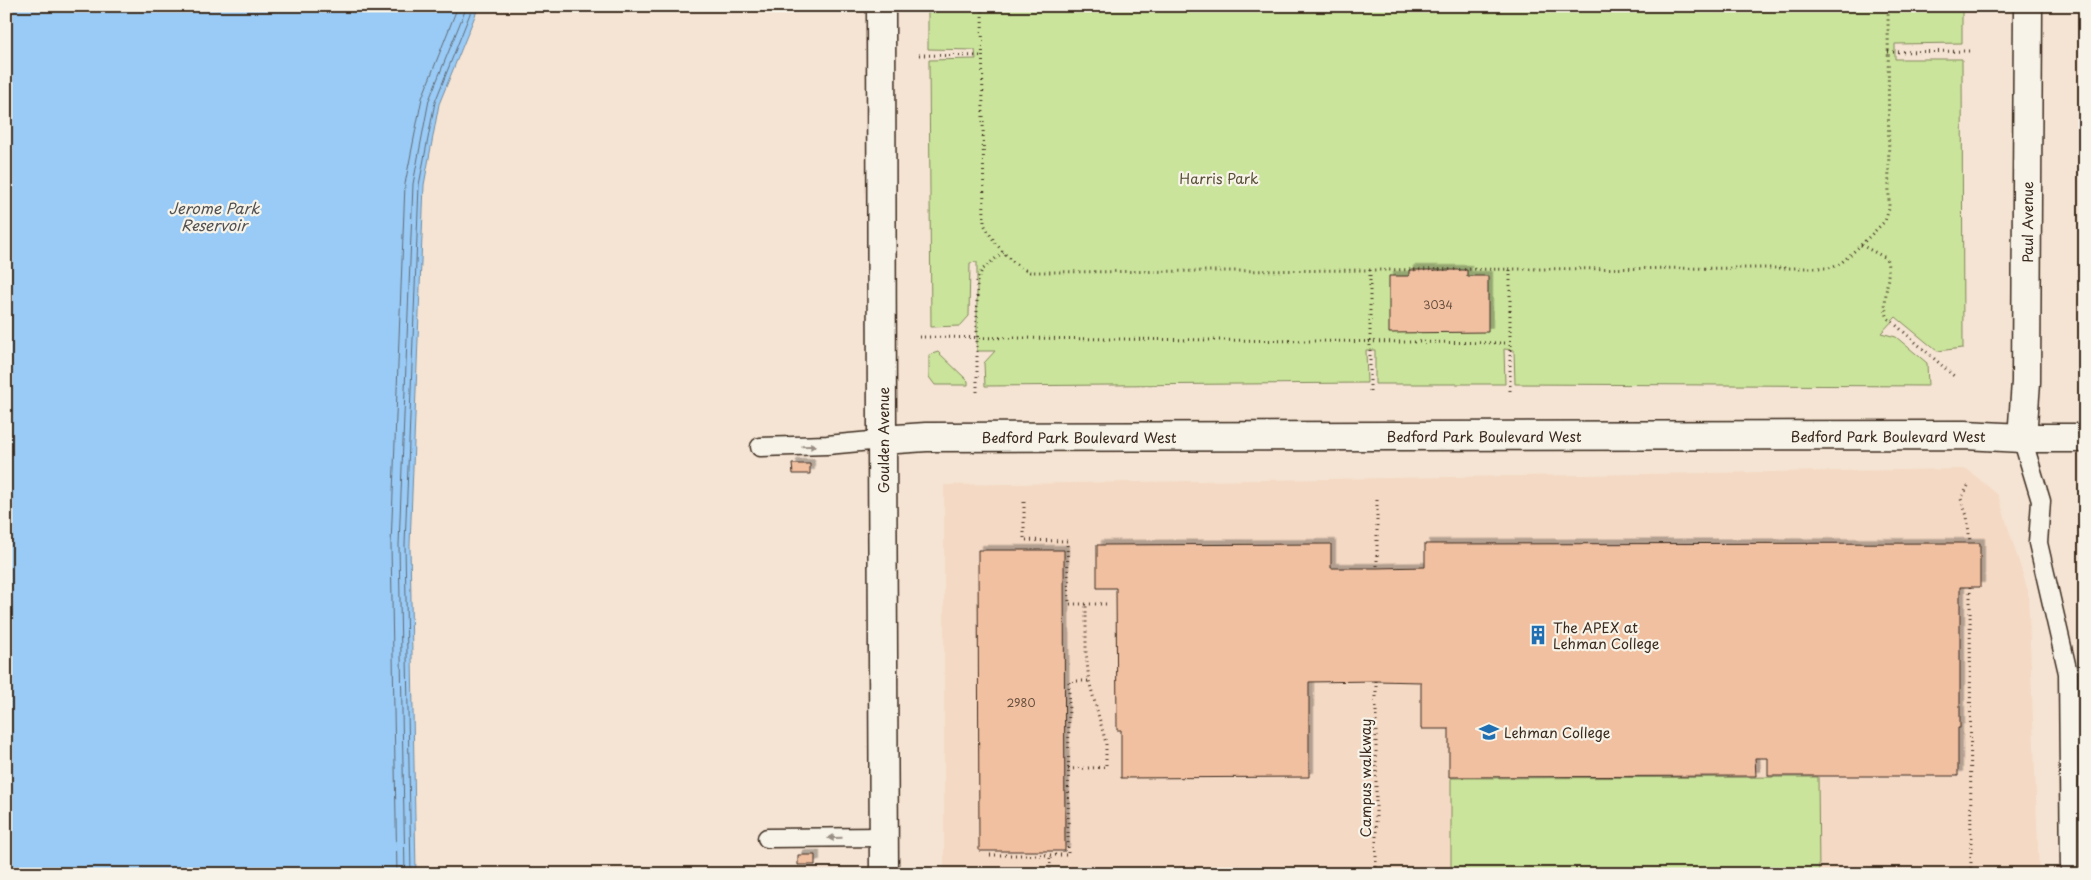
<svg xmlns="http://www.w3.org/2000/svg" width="2091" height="880" font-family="'Playpen Sans',sans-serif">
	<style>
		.built { fill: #f4d9c4 }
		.green { fill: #cae49b; stroke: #82875c }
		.water { fill: #99cbf6; stroke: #738ba0 }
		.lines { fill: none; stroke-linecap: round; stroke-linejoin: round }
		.shore { stroke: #616a74; stroke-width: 1 }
		.building { fill: #f1c0a1; stroke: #3b2a1e; filter: url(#shadow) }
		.service-casing { stroke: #3b2a1e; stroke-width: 21 }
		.minor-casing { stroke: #3b2a1e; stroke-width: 31 }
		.tertiary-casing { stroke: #3b2a1e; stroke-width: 31 }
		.path { stroke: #3b2a1e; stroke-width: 3; stroke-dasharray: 1 4; stroke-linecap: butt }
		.service { stroke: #f7f3e8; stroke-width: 18 }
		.minor { stroke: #f7f3e8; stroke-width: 28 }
		.tertiary { stroke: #f7f3e8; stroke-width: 28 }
		.oneway { fill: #998e83 }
		.labels { text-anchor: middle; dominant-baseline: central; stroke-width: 4.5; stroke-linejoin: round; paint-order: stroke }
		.number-label { font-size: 11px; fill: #68503f }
		.park-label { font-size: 14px; fill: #584f37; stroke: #f7f3e8 }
		.street-label { font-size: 14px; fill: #3b2a1e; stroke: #f7f3e8 }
		.poi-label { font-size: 14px; fill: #3b2a1e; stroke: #f7f3e8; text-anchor: start }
		.water-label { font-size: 15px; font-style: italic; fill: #525254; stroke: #f7f3e8 }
	</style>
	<defs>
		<filter id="shadow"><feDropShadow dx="4.5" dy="-4.5" stdDeviation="0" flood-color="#0004"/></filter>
	</defs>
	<rect width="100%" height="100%" fill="#f5e4d3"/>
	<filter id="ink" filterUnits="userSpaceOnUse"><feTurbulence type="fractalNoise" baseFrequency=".02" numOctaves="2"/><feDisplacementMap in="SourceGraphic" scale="10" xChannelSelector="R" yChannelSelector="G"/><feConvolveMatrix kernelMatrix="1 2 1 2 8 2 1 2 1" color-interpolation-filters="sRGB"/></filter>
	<g filter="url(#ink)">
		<path class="built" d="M 1967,469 L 1998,495 L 2028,591 L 2039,874 L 944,874 L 944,485 Z"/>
		<path class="green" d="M 928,6 L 1962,6 L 1962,43 L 1895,44 L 1895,59 L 1962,59 L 1963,348 L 1937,351 L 1896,317 L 1881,333 L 1896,337 L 1927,363 L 1928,386 L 1515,384 L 1514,350 L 1504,349 L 1505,384 L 1375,384 L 1375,350 L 1366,350 L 1367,383 L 985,386 L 984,363 L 995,351 L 977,351 L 977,262 L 970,263 L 969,316 L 960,326 L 931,327 L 929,60 L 976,59 L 975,50 L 928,49 Z
			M 938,352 L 968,381 L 968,385 L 935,385 L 929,377 L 929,355 Z
			M 1818,777 L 1819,874 L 1451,874 L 1451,778 Z"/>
		<path class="water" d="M 6,6 L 479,6 L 439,104 L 424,185 L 410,545 L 416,874 L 6,874 Z"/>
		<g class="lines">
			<path class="shore" d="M 397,874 L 391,545 L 405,184 L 422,98 L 458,6
				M 405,874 L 399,545 L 413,184 L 429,100 L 467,6
				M 411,874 L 405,545 L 419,185 L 435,102 L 473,6"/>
		</g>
		<path class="building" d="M 1409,270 L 1467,270 L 1467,276 L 1488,276 L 1488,332 L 1389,333 L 1389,276 L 1409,276 Z
			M 792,464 L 810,464 L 810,474 L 793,474 Z
			M 1980,543 L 1980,587 L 1960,587 L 1960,728 L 1958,728 L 1958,776 L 1768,776 L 1768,758 L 1755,758 L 1756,776 L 1449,777 L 1449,729 L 1421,729 L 1421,682 L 1376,681 L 1309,682 L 1309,777 L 1121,778 L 1121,730 L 1117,730 L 1116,588 L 1097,588 L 1097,545 L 1331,544 L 1331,568 L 1377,568 L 1425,567 L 1425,544 Z
			M 978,550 L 1064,550 L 1065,851 L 979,851 Z
			M 798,855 L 815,855 L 815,865 L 798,865 Z"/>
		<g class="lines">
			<defs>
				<path id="service" d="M 2022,438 L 2041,501 L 2038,543 L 2068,673 L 2070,874
					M 760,447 L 827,445 L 882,440
					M 767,838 L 884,837"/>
				<path id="minor" d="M 881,6 L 882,440
					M 2022,438 L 2026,382 L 2028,6"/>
				<path id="tertiary" d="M 884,874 L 882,440 L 926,437 L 1965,435 L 2022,438 L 2085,438"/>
			</defs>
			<use href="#service" class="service-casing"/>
			<use href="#minor" class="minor-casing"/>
			<use href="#tertiary" class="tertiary-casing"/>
			<path class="path" d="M 982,6 L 984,224 C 993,242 1011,265 1030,272 C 1297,271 1563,268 1829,268 L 1840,264 L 1861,245 L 1885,221 L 1889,209 L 1888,6
				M 1888,52 L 1970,51
				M 919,55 L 983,56
				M 1861,245 L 1886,258 C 1893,277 1880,299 1888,318 L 1955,377
				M 919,337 L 1509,343
				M 1370,391 L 1370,270
				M 1510,391 L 1510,268
				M 977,392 L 977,281 L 982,270 L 1004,251
				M 1968,486 L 1961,499 L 1967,516 L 1970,543
				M 1377,500 L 1377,568
				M 1024,502 L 1024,540 L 1067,541 L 1069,604 L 1106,604
				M 1970,587 L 1971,874
				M 1376,681 L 1376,874
				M 1068,769 L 1106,767 L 1106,743 L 1089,681 L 1086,652 L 1086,604
				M 990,855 L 1068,855 L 1069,681 L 1089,681
				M 1050,874 L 1050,855"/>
			<use href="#service" class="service"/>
			<use href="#minor" class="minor"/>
			<use href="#tertiary" class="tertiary"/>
		</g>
		<defs><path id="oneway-solid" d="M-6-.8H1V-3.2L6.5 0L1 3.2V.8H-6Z" transform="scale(1.25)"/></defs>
		<g class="oneway">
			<use href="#oneway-solid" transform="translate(809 446) rotate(-2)"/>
			<use href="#oneway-solid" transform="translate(835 838) rotate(179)"/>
		</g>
	</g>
	<defs>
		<symbol id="building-bare" viewBox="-9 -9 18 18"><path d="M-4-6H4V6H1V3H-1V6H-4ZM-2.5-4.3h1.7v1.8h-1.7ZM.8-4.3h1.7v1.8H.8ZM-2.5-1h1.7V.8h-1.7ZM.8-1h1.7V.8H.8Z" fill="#1f6fb2" stroke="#f7f3e8" stroke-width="2.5" paint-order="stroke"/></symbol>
		<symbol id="university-bare" viewBox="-9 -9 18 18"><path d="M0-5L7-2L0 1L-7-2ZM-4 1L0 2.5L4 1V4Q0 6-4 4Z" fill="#1f6fb2" stroke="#f7f3e8" stroke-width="2.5" paint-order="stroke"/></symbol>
	</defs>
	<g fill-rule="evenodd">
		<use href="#building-bare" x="1524" y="621" width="28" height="28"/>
		<use href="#university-bare" x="1475" y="718" width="28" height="28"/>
	</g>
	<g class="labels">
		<g class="number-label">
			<text x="1438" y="304">3034</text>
			<text x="1021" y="702">2980</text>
		</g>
		<g class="park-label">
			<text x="1219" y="178">Harris Park</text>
		</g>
		<g class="street-label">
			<text transform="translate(2027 222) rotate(-90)">Paul Avenue</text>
			<text x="1484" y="436">Bedford Park Boulevard West</text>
			<text x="1888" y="436">Bedford Park Boulevard West</text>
			<text x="1079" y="437">Bedford Park Boulevard West</text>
			<text transform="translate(883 440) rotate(-90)">Goulden Avenue</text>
			<text transform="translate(1365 778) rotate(-90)">Campus walkway</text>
		</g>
		<g class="poi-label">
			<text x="1553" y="627">The APEX at<tspan x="1553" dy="16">Lehman College</tspan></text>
			<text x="1504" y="732">Lehman College</text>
		</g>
		<g class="water-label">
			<text x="214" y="207">Jerome Park<tspan x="214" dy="17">Reservoir</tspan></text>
		</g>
	</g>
	<rect width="2091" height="880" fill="none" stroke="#f7f3e8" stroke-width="25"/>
	<rect x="12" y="12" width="2066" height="855" fill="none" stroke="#3b2a1e" stroke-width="2" filter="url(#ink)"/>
</svg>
